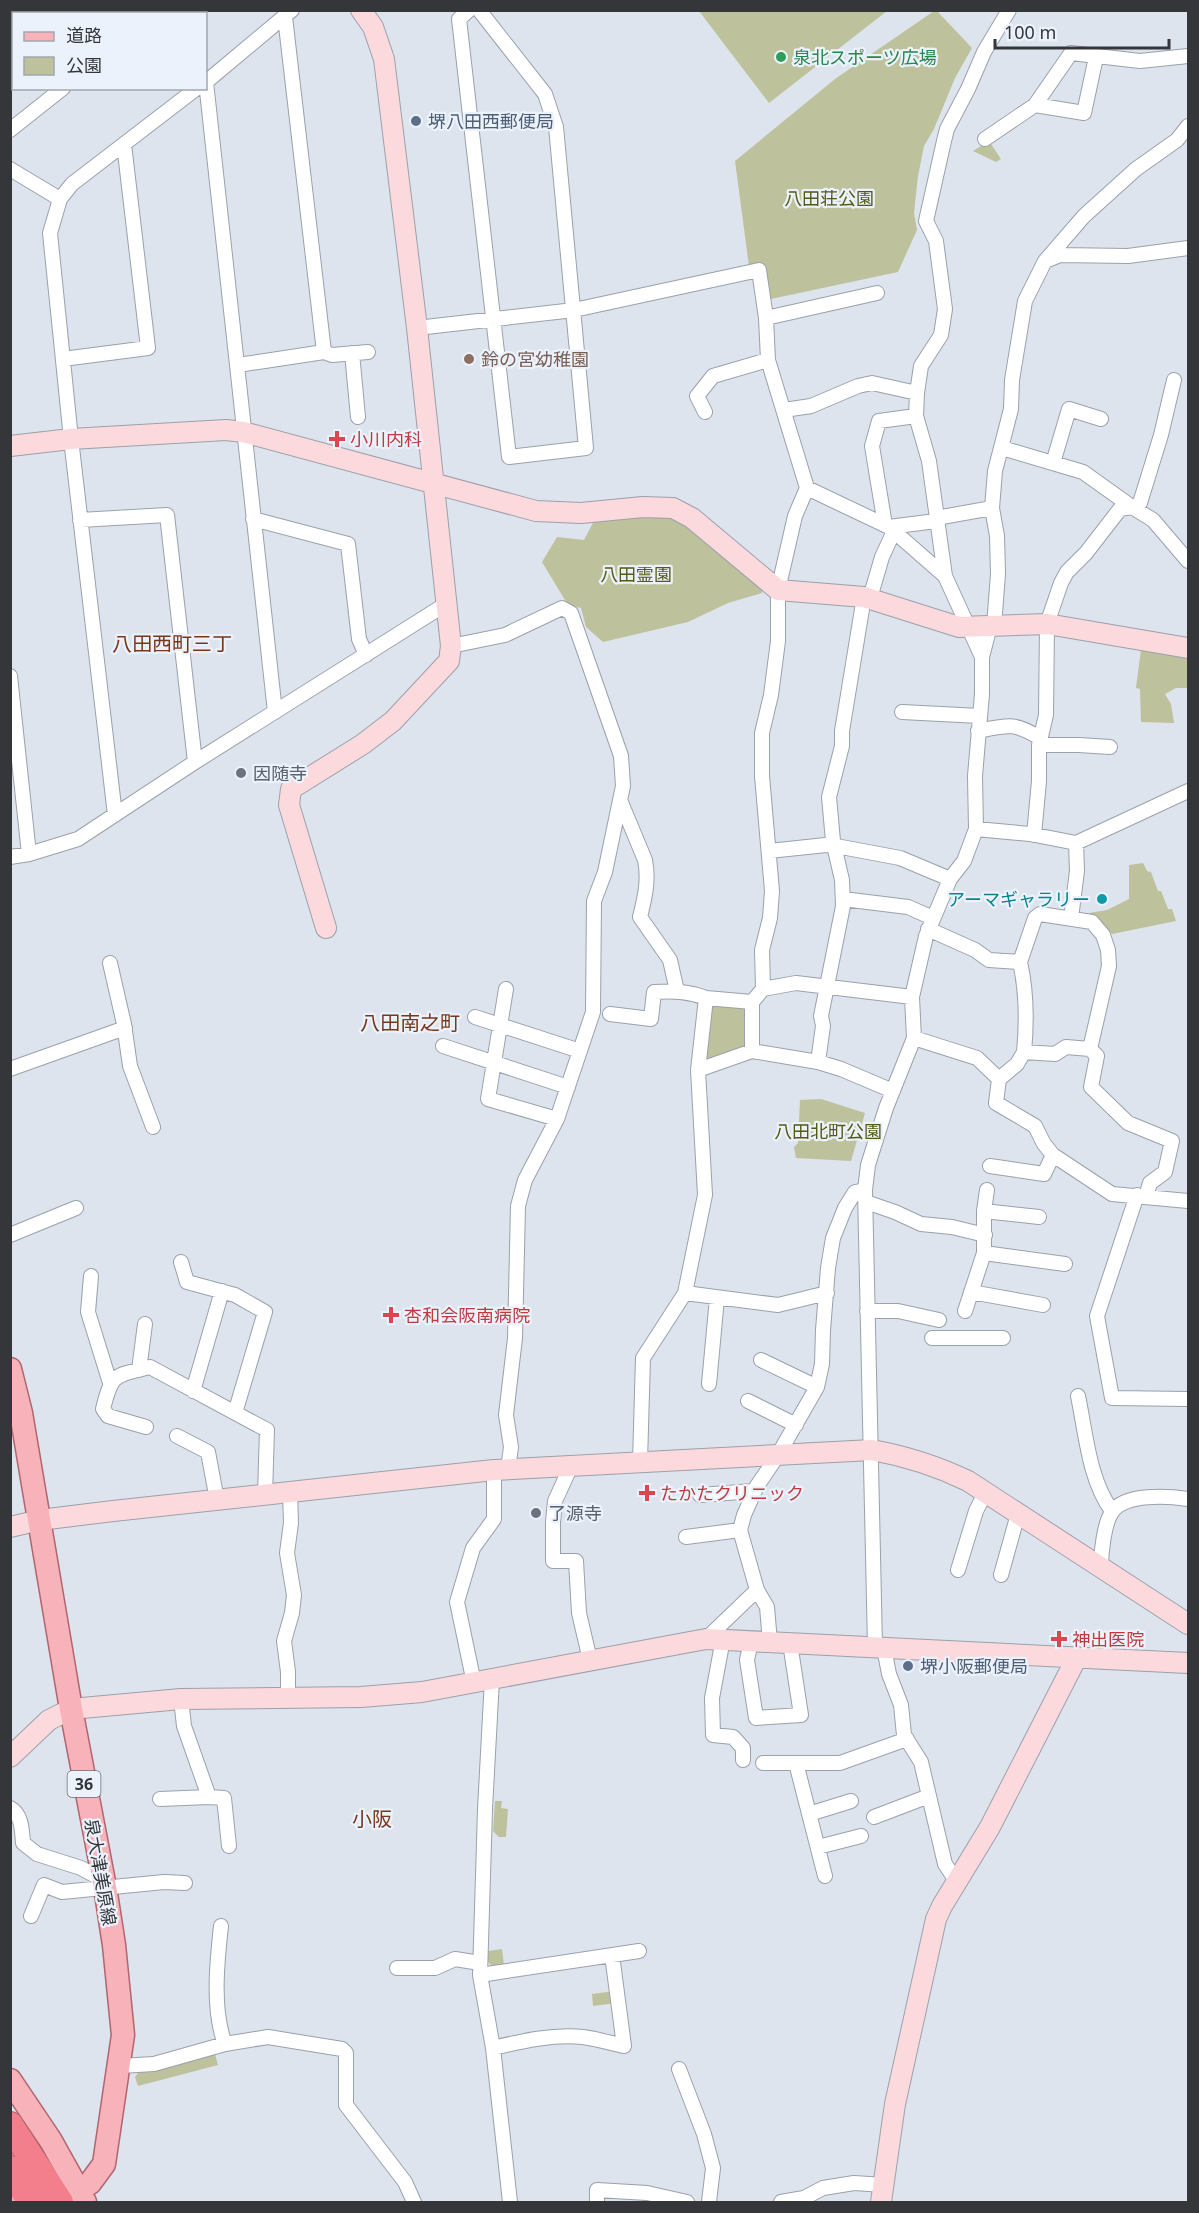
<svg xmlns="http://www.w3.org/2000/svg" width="1199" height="2213" font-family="'Noto Sans','Noto Sans JP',sans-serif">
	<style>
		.green { fill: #bdc29c }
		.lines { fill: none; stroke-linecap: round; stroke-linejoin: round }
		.street-casing { stroke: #9ba1aa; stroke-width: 16 }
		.secondary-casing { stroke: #9ba1aa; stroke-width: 22 }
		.primary-casing { stroke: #b0656f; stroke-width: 25 }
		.highway-casing { stroke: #b0656f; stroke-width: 28 }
		.street { stroke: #fff; stroke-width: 14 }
		.secondary { stroke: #fbd9dc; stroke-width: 20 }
		.primary { stroke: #f8b2ba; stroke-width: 22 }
		.highway { stroke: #f37f8c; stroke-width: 26 }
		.leisure-dot { fill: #2e9e5b; stroke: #ebf2fb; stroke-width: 2 }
		.service-dot { fill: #5c6f8a; stroke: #ebf2fb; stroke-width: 2 }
		.education-dot { fill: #8d6e63; stroke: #ebf2fb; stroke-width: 2 }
		.health-dot { fill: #e0444e; stroke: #ebf2fb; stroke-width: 2 }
		.worship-dot { fill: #6b7280; stroke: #ebf2fb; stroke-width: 2 }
		.culture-dot { fill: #0f9aa8; stroke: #ebf2fb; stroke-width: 2 }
		.labels { text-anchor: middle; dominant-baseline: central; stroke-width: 4.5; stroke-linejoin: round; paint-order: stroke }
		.shield { fill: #ebf2fb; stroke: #6b6e74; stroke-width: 1.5 }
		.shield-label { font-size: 16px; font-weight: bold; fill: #34363a }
		.leisure-label { font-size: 18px; fill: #27864d; stroke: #ebf2fb; text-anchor: start }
		.service-label { font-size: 18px; fill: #4e5e75; stroke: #ebf2fb; text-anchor: start }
		.park-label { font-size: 18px; fill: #545914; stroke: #ebf2fb }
		.education-label { font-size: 18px; fill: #785e54; stroke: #ebf2fb; text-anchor: start }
		.health-label { font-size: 18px; fill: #be3a42; stroke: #ebf2fb; text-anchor: start }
		.worship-label { font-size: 18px; fill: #5b616d; stroke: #ebf2fb; text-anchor: start }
		.culture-label { font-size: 18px; fill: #0d838f; stroke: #ebf2fb; text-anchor: end }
		.street-label { font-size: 18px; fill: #34363a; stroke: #ebf2fb }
		.neighbourhood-label { font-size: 20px; fill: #78361b; stroke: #ebf2fb }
	</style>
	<rect width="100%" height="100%" fill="#dde4ee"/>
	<path class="green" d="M 699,11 L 887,11 L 769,103 Z
		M 934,11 L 937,11 L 972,48 L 955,78 L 934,129 L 924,146 L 918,176 L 914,213 L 917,230 L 898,272 L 771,299 L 762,265 L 749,266 L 735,161 L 835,79 Z
		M 989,141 L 1001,159 L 996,162 L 973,151 Z
		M 663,515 L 676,517 L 762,587 L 762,593 L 728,603 L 688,622 L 603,642 L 586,627 L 581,608 L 568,605 L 542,562 L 557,537 L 584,540 L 596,517 Z
		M 1141,649 L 1188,656 L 1188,688 L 1176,688 L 1165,694 L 1171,704 L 1174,723 L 1141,722 L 1140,689 L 1136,688 Z
		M 1143,863 L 1147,871 L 1151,872 L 1158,891 L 1161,891 L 1168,909 L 1172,909 L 1176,921 L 1112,934 L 1103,924 L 1089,913 L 1107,910 L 1129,899 L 1129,865 Z
		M 715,1003 L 745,1004 L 749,1045 L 710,1063 L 703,1058 L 710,1007 Z
		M 821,1099 L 865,1113 L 851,1161 L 796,1158 L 794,1147 L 798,1143 L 800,1100 Z
		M 495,1801 L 502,1801 L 501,1808 L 508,1809 L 506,1837 L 499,1837 L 493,1831 Z
		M 502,1949 L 504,1965 L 493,1967 L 488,1962 L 488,1951 Z
		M 615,1991 L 616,2003 L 593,2006 L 592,1994 Z
		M 215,2054 L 218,2065 L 138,2086 L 135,2077 L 138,2073 Z"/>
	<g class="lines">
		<defs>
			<path id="street" d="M 469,10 L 459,19 L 509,457 L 586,448 L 556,127 L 545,94 L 479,10
				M 32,14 L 36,10
				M 160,14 L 164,10
				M 10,30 L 14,28
				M 206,82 L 275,712
				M 206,82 L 292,10
				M 1035,105 L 1084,113 L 1096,57
				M 10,130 L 63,88
				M 985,139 L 1035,105 L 1071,53 L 1140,61 L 1188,56
				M 10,169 L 60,199
				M 1045,261 L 1060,255 L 1128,256 L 1188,248
				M 766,318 L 877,293
				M 417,328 L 574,310 L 759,270 L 766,318 L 768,360 L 807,488 L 795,516 L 778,590 L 778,641 L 771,695 L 762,733 L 762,776 L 772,891 L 770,918 L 762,950 L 763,989
				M 324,352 L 332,355 L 368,352
				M 352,353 L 358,417
				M 63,359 L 148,348 L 124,144
				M 238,365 L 324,352 L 285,17
				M 784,410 L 811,406 L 858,386 L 872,383 L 917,393
				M 705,412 L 697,396 L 713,376 L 768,360
				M 1002,448 L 1083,472 L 1132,507 L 1153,520 L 1188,561
				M 1053,463 L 1069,409 L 1101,419
				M 807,488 L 889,527 L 936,521
				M 936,518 L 992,508
				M 253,519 L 348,544 L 359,639 L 366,655
				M 80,520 L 167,515 L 195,762
				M 885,525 L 872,446 L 879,421 L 916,416
				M 889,527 L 945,576
				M 870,598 L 882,557 L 894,531
				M 994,626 L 998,574 L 997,536 L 992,508 L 995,471 L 1011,409 L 1012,380 L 1025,301 L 1045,261 L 1084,216 L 1136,169 L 1177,140 L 1188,126
				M 451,646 L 505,635 L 562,608 L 571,613 L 621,756 L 623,786 L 605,872 L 594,901 L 593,1012 L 557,1119 L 525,1180 L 518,1206 L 515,1338 L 506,1415 L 511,1447 L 508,1469
				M 982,657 L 945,576 L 929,461 L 916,416 L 917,393 L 921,366 L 941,335 L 945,309 L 936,241 L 926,221 L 944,141 L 947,129 L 968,89 L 984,52 L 1009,10
				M 10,676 L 29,854
				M 902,712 L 980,716
				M 978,731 C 1008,725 1014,722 1040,738
				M 1039,745 L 1079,745 L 1110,747
				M 620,800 L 645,860 C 649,880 645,897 640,917 L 670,960 L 677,991
				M 115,815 L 71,439 L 50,233 L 60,199 L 72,184 L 197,88
				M 976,829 L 1030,834 L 1076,843
				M 1034,835 L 1039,781 L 1039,745 L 1046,715 L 1047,624 L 1061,583 L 1067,572 L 1086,553 L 1120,509 L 1132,507 L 1140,503 L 1161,435 L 1174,380
				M 769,851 L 826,845 L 836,846 L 900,858 L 950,879
				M 10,857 L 29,854 L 78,839 L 195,762 L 446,604
				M 843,899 L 908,907 L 933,918
				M 1071,918 L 1077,871 L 1076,843 L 1188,791
				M 928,929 L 975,950 L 989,960 L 1020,962 C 1027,993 1027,1021 1024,1052
				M 1020,962 L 1035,918 L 1040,914 L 1092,922 L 1103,935 L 1108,950 L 1109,966 L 1090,1049
				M 110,963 L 124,1024 L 130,1066 L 153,1127
				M 506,989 L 488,1099 L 557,1119
				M 610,1014 L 651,1019 L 654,992 C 673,991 688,991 706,998
				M 475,1017 L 580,1051
				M 914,1038 L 977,1058 L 999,1079
				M 443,1046 L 568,1087
				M 752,1051 L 818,1062 L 841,1069 L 893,1091
				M 818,1062 L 823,1026 L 821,1016 L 843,906 L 842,880 L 833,841 L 829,797 L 842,746 L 842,731 L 864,597
				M 10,1069 L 125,1028
				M 698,1070 L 706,998 L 752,1002
				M 990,1166 L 1044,1174 L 1053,1155
				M 1137,1195 L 1097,1316 L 1112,1398 L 1188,1399
				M 1146,1196 L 1150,1183 L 1165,1172 L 1172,1141 L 1128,1123 L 1091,1087 L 1097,1056 L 1090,1049 L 1066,1047 L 1055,1054 L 1024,1052 L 1017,1064 L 999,1079 L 996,1103 L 1035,1126 L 1044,1144 L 1053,1155 L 1112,1194 L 1188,1201
				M 866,1202 L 895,1212 L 921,1224 L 952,1227 L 985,1235
				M 984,1211 L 1039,1217
				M 10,1235 L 76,1208
				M 984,1253 L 1065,1264
				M 181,1262 L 187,1282 L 235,1295 L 265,1312 L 235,1413
				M 91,1276 L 88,1312 L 110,1383
				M 971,1292 L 1043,1305
				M 685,1293 L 778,1305 L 827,1293
				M 867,1311 L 898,1311 L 939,1320
				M 965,1311 L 984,1253 L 984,1211 L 987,1190
				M 932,1338 L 1003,1338
				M 761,1360 L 817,1387
				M 139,1370 L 145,1324
				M 709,1384 L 717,1298
				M 193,1391 L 222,1291
				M 1078,1396 C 1086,1434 1089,1480 1112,1511
				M 748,1401 L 796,1425
				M 146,1427 L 108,1416 L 103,1409 C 112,1373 114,1376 150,1367 L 267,1430 L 265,1495
				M 177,1436 L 208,1452 L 217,1500
				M 640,1462 L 643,1358 L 685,1293 L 705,1195 L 698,1070 L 752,1051 L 752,1002 L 763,989 L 796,983 L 912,997
				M 571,1466 L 555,1501 L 553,1522 L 553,1561 L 576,1561 L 579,1613 L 590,1660
				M 700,1495 L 754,1491
				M 686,1537 L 740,1530
				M 1101,1567 C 1101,1554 1104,1523 1112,1512 C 1125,1493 1168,1496 1188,1499
				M 958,1570 L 976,1511 L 985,1493
				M 1001,1575 L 1018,1514
				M 757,1590 L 767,1607 L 770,1642
				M 706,1639 L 757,1590 L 740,1530 L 744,1515 L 757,1486 L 778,1455 L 817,1387 L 822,1364 L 823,1330 L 828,1268 L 833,1238 L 845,1208 L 855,1192 L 865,1190
				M 723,1639 L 712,1698 L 713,1735 L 733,1737 L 743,1748 L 743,1760
				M 751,1641 L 747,1660 L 756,1718 L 801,1715 L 790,1643
				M 875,1647 L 865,1190 L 868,1165 L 886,1108 L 914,1038 L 912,997 L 926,936 L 950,879 L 964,861 L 976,829 L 975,776 L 982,694 L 982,657 L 990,626
				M 884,1648 L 889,1674 L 901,1705 L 904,1735 L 921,1762 L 945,1864 L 957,1882
				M 492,1679 L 485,1809 L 480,1975 L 493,2048 L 510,2202
				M 474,1683 L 457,1602 L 473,1548 L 494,1519 L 494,1470
				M 288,1698 L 288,1672 L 284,1641 L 292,1613 L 294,1595 L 287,1553 L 291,1523 L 290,1492
				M 181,1699 L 184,1726 L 209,1797 L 224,1798 L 229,1846
				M 763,1763 L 840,1763 L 907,1739
				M 796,1763 L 825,1876
				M 160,1799 L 209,1797
				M 10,1808 C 22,1814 22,1831 23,1843 L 37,1854 L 81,1868 L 103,1880
				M 809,1814 L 851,1801
				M 874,1817 L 929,1796
				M 818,1847 L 861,1836
				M 31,1916 L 44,1885 L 62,1892 L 164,1882 L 185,1883
				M 221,1926 C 217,1962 212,2010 225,2044
				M 397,1968 L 435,1968 L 455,1959 L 480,1963
				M 480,1975 L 639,1951
				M 493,2048 C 522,2041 553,2034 583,2037 C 597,2039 611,2043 624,2046 L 612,1955
				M 120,2066 L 154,2064 L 225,2044 L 268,2037 L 342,2049 L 346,2053 L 346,2105 L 405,2182 L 414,2202
				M 679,2069 L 704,2134 L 713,2168 L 709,2202
				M 597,2202 L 597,2190 L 647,2193 L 687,2202
				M 781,2202 L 804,2198 L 823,2188 L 854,2183 L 884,2185"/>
			<path id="secondary" d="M 10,446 L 71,439 L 226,430 L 243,432 L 536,511 L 581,513 L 643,507 L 673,508 L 692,518 L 778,590 L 864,597 L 959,627 L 1047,624 L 1188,648
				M 326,928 L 289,805 L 291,789 L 363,744 L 393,721 L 449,661 L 451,646 L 417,328 L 384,59 L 373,27 L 361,10
				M 10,1527 L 40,1520 L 113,1511 L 494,1470 L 872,1450 C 905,1456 937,1466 968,1481 L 1188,1624
				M 10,1757 L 49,1720 L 71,1709 L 181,1699 L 361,1697 L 422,1692 L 706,1639 L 1188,1663
				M 881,2202 L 895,2104 L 936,1919 L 942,1906 L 990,1827 L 1077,1657"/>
			<path id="primary" d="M 10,1369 L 21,1413 L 71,1709 L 105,1887 L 114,1945 L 123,2035 L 104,2164 L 90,2183 L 62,2202
				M 10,2080 L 51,2141 L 85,2202
				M 10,2198 L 13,2202"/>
			<path id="highway" d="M 10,2125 L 60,2202
				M 10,2169 L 31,2202"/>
		</defs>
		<use href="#street" class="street-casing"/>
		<use href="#secondary" class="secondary-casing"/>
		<use href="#primary" class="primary-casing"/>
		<use href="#highway" class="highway-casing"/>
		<use href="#street" class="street"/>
		<use href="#secondary" class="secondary"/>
		<use href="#primary" class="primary"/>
		<use href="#highway" class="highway"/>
	</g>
	<circle class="leisure-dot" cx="781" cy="57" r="6"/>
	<g class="service-dot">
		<circle cx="416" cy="121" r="6"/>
		<circle cx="908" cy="1666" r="6"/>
	</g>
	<circle class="education-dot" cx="469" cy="359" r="6"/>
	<g class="health-dot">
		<path d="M334 430h6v6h6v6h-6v6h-6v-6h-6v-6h6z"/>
		<path d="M388 1306h6v6h6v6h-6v6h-6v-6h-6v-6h6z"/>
		<path d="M644 1484h6v6h6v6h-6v6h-6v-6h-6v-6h6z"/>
		<path d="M1056 1630h6v6h6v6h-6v6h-6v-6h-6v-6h6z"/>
	</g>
	<g class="worship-dot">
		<circle cx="241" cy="773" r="6"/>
		<circle cx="536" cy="1513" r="6"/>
	</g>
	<circle class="culture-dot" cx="1102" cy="899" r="6"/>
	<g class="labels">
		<rect class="shield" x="67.5" y="1771" width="33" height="26" rx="4.5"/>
		<g class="shield-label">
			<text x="84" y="1784">36</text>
		</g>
		<g class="leisure-label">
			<text x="793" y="57">泉北スポーツ広場</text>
		</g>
		<g class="service-label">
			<text x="428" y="121">堺八田西郵便局</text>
			<text x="920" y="1666">堺小阪郵便局</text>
		</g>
		<g class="park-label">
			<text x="829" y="198">八田荘公園</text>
			<text x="636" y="574">八田霊園</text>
			<text x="828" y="1131">八田北町公園</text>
		</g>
		<g class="education-label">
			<text x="481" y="359">鈴の宮幼稚園</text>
		</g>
		<g class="health-label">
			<text x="350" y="439">小川内科</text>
			<text x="404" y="1315">杏和会阪南病院</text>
			<text x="660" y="1493">たかたクリニック</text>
			<text x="1072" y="1639">神出医院</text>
		</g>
		<g class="worship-label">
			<text x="253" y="773">因随寺</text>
			<text x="548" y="1513">了源寺</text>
		</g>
		<g class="culture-label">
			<text x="1090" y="899">アーマギャラリー</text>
		</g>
		<g class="street-label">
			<text transform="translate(101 1872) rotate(80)">泉大津美原線</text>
		</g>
		<g class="neighbourhood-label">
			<text x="172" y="643">八田西町三丁</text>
			<text x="410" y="1022">八田南之町</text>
			<text x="372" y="1818">小阪</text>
		</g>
	</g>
	<rect width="1199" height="2213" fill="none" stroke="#34363a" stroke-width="24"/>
	<rect x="12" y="12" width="195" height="78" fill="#ebf2fb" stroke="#a2a7ae" stroke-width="1.5"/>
	<rect x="24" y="32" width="30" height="9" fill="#f8b2ba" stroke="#a2a7ae" stroke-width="1.5"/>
	<text x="66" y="42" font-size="18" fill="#34363a">道路</text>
	<rect x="24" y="57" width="30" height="18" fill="#bdc29c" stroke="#a2a7ae" stroke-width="1.5"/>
	<text x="66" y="72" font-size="18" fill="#34363a">公園</text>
	<path d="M995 39v9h174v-9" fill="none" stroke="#34363a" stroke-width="3"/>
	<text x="1004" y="39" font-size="18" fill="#34363a" stroke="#ebf2fb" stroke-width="4.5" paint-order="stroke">100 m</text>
</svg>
